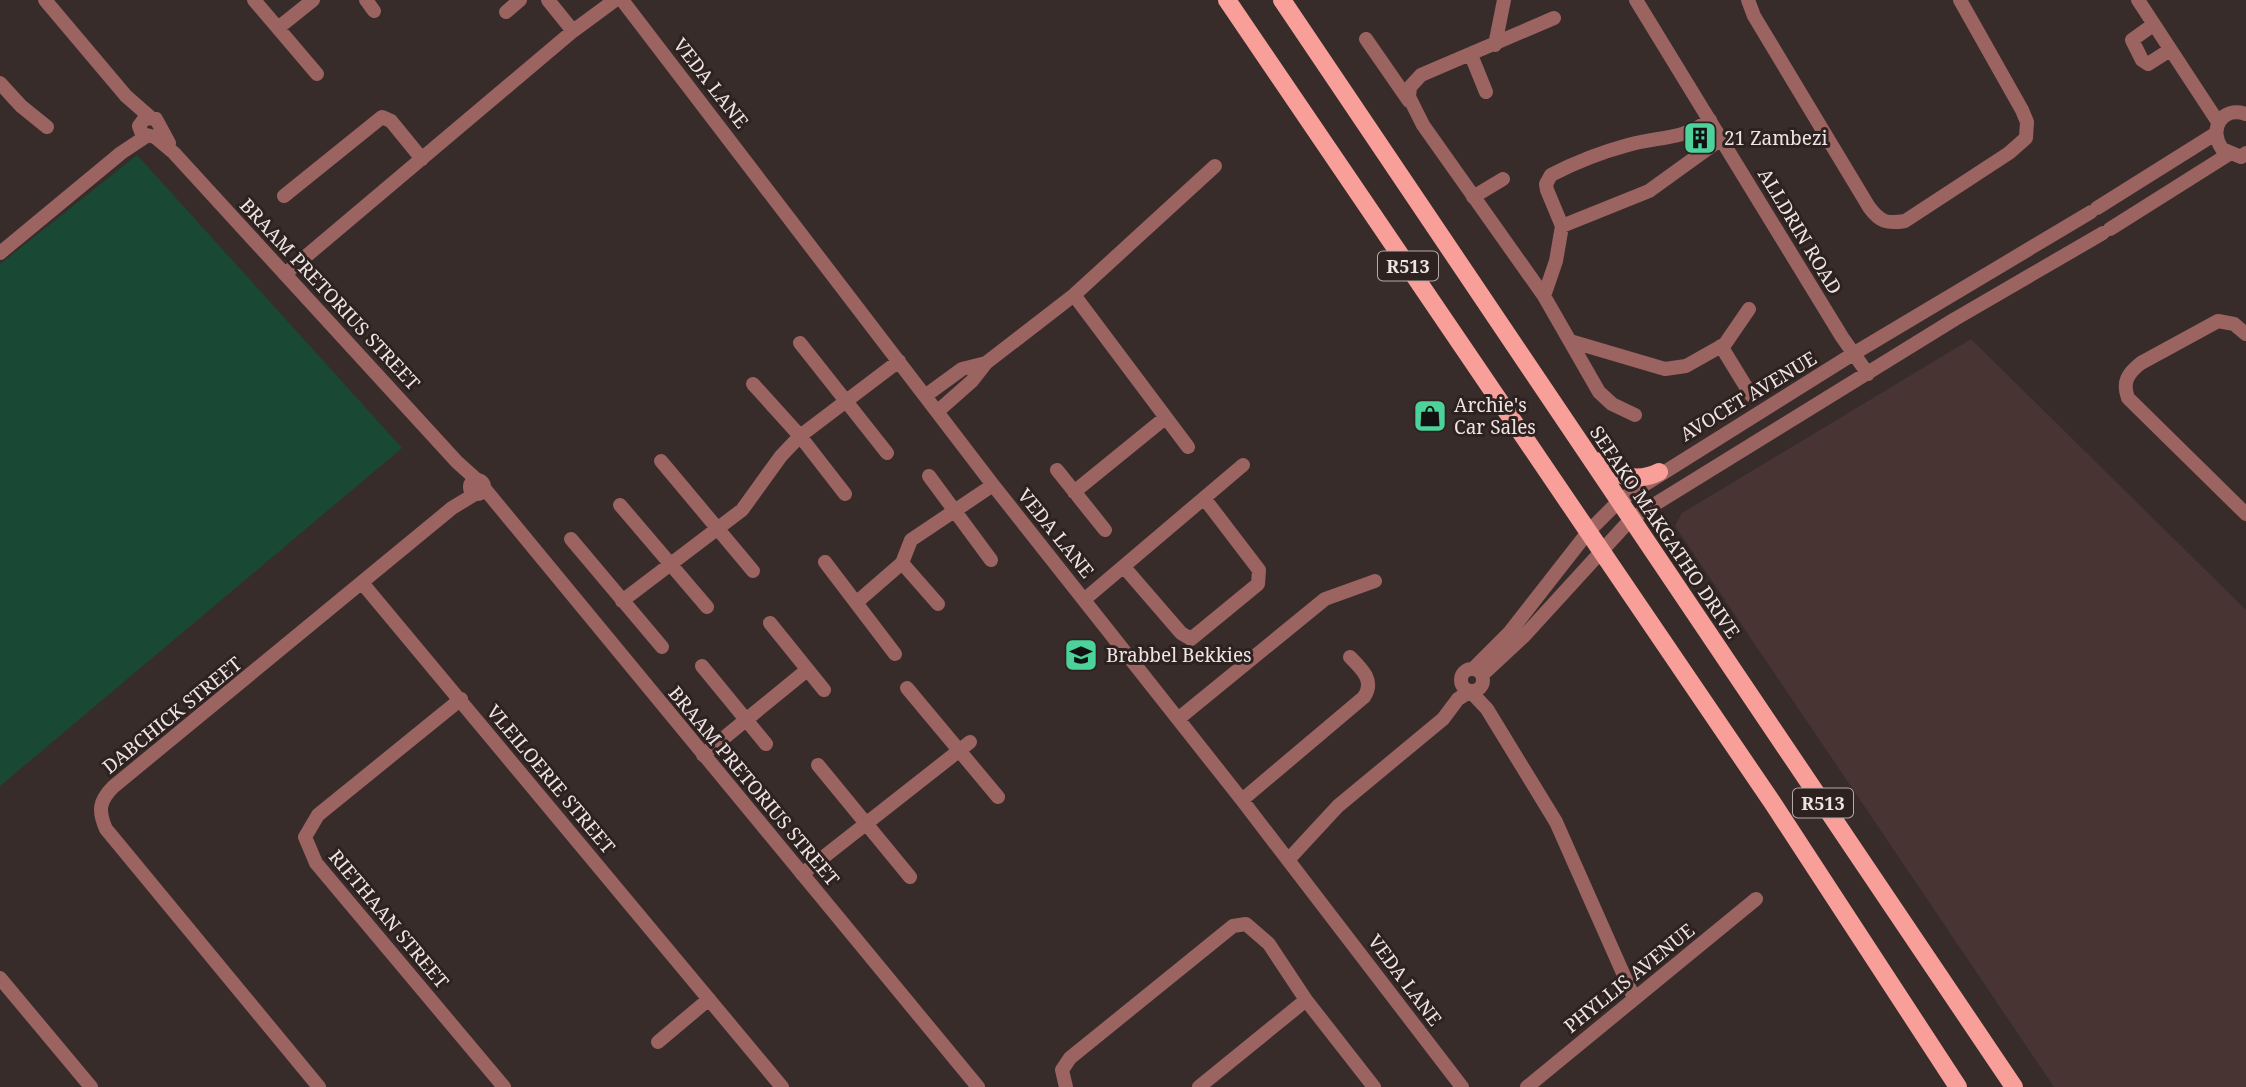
<svg xmlns="http://www.w3.org/2000/svg" width="2246" height="1087" font-family="'Noto Serif',serif">
	<style>
		.built { fill: #473433 }
		.green { fill: #194934 }
		.lines { fill: none; stroke-linecap: round; stroke-linejoin: round }
		.minor { stroke: #9b6461; stroke-width: 14 }
		.tertiary { stroke: #9b6461; stroke-width: 14 }
		.primary { stroke: #f99f99; stroke-width: 18 }
		.labels { text-anchor: middle; dominant-baseline: central; stroke-width: 6; stroke-linejoin: round; paint-order: stroke }
		.shield { fill: #2e2221; stroke: #b4aaa9; stroke-width: 2 }
		.shield-label { font-size: 18px; font-weight: bold; fill: #ede4e3 }
		.street-label { font-size: 19px; fill: #ede4e3; stroke: #2e2221 }
		.poi-label { font-size: 19px; fill: #ede4e3; stroke: #2e2221; text-anchor: start }
	</style>
	<rect width="100%" height="100%" fill="#382c2b"/>
	<path class="built" d="M 1971,339 L 2246,610 L 2246,1087 L 2054,1087 L 1675,526 L 1682,513 Z"/>
	<path class="green" d="M 137,155 L 402,448 L 0,786 L 0,264 Z"/>
	<g class="lines">
		<path class="minor" d="M 254,0 L 317,74
			M 366,0 L 374,11
			M 548,0 L 573,31
			M 622,0 L 993,485 L 1242,800 L 1462,1087
			M 1636,0 L 1842,337 L 1868,374
			M 1748,0 L 1754,16 L 1869,207 C 1880,222 1887,224 1905,221 L 2009,153 L 2026,138 L 2027,122 L 2022,110 L 1960,0
			M 2138,0 L 2218,122
			M 506,12 L 520,0
			M 1554,18 L 1421,75 L 1410,87 L 1409,97 L 1423,125 L 1544,296 L 1599,392 L 1612,404 L 1635,415
			M 2153,25 L 2132,40 L 2142,60 L 2148,64 L 2170,50
			M 278,28 L 313,0
			M 1366,39 L 1409,101
			M 1495,45 L 1504,0
			M 1471,55 L 1486,92
			M 0,83 L 21,106 L 47,127
			M 2246,114 C 2222,106 2208,129 2222,149 L 2241,157 L 2246,153
			M 284,196 L 382,117 L 391,121 L 422,159
			M 1473,197 L 1503,179
			M 2097,208 L 2215,134
			M 1562,226 L 1649,191 L 1721,139
			M 2110,229 L 2229,154
			M 0,253 L 121,153 L 145,137
			M 285,274 L 573,31 L 615,0
			M 1074,295 L 1188,447
			M 1544,296 L 1556,261 L 1562,226 L 1547,190 L 1546,184 L 1551,175 C 1574,163 1602,152 1628,145 C 1660,136 1680,141 1710,120
			M 2246,334 L 2234,324 L 2218,321 L 2141,363 C 2128,373 2122,382 2128,398 L 2246,514
			M 1570,341 L 1665,369 L 1686,366 L 1725,344 L 1749,309
			M 800,343 L 887,453
			M 1721,346 L 1751,395
			M 753,384 L 800,436 L 845,494
			M 925,396 L 962,369 L 986,363
			M 938,411 L 972,381 L 986,363 L 1074,295 L 1215,166
			M 661,461 L 753,571
			M 1057,470 L 1105,530
			M 929,476 L 991,560
			M 1074,492 L 1165,418
			M 620,505 L 707,607
			M 571,539 L 662,647
			M 825,562 L 895,654
			M 902,563 L 938,604
			M 1124,567 L 1181,633 L 1191,639 L 1258,584 L 1259,570 L 1204,498
			M 363,584 L 782,1087
			M 1085,599 L 1243,465
			M 622,601 L 742,510 L 781,456 L 800,436 L 899,361
			M 857,602 L 902,563 L 911,540 L 993,485
			M 770,623 L 824,690
			M 702,666 L 766,744
			M1461 680a11 11 0 1 1 22 0a11 11 0 1 1-22 0Z
			M 1473,669 L 1509,633 L 1588,532 L 1620,500 L 1853,354 L 2091,212
			M 1482,675 L 1524,636 L 1631,519 L 1955,319 L 2103,233
			M 907,688 L 998,797
			M 1471,692 L 1487,709 L 1556,822 L 1634,998
			M 461,699 L 318,815 L 305,837 L 316,863 L 504,1087
			M 1178,719 L 1325,599 L 1375,581
			M 703,755 L 807,670
			M 818,765 L 910,877
			M 1242,800 L 1364,697 C 1375,681 1362,669 1350,657
			M 1288,860 L 1338,806 L 1443,719 L 1458,699 L 1469,692
			M 802,874 L 970,742
			M 0,978 L 91,1087
			M 658,1042 L 709,999
			M 319,1087 L 106,829 C 98,811 99,801 113,787 L 452,508 L 475,494
			M 1066,1087 L 1062,1070 L 1070,1058 L 1233,926 L 1246,924 L 1269,944 L 1306,1000 L 1374,1087
			M 1199,1087 L 1306,1000
			M 1527,1087 L 1756,899"/>
		<path class="tertiary" d="M 45,0 L 126,96 L 150,117
			M 155,137 L 174,153 L 457,462 L 477,480
			M 155,137 L 142,134 L 139,126 L 145,118 L 156,119 L 169,143
			M470 487a7 7 0 1 1 14 0a7 7 0 1 1-14 0Z
			M 484,488 L 978,1087"/>
		<path class="primary" d="M 1227,0 L 1774,805 L 1958,1087
			M 1282,0 L 2014,1087
			M 1596,461 C 1615,476 1637,483 1659,472"/>
	</g>
	<defs>
		<symbol id="building-square" viewBox="-11 -11 22 22"><rect x="-9" y="-9" width="18" height="18" rx="4" fill="#4cd39b" stroke="#2e2221"/><path d="M-4-6H4V6H1V3H-1V6H-4ZM-2.5-4.3h1.7v1.8h-1.7ZM.8-4.3h1.7v1.8H.8ZM-2.5-1h1.7V.8h-1.7ZM.8-1h1.7V.8H.8Z" fill="#111"/></symbol>
		<symbol id="shop-square" viewBox="-11 -11 22 22"><rect x="-9" y="-9" width="18" height="18" rx="4" fill="#4cd39b" stroke="#2e2221"/><path d="M-5-2.5h2.3a2.7 3.5 0 0 1 5.4 0H5L5.5 6h-11ZM-1.5-2.5h3a1.5 2.3 0 0 0-3 0Z" fill="#111"/></symbol>
		<symbol id="school-square" viewBox="-11 -11 22 22"><rect x="-9" y="-9" width="18" height="18" rx="4" fill="#4cd39b" stroke="#2e2221"/><path d="M0-5L7-2L0 1L-7-2ZM-4 1L0 2.5L4 1V4Q0 6-4 4Z" fill="#111"/></symbol>
	</defs>
	<g fill-rule="evenodd">
		<use href="#building-square" x="1681" y="119" width="38" height="38"/>
		<use href="#shop-square" x="1411" y="397" width="38" height="38"/>
		<use href="#school-square" x="1062" y="636" width="38" height="38"/>
	</g>
	<g class="labels">
		<g class="shield">
			<rect x="1378" y="251.5" width="60" height="29" rx="5"/>
			<rect x="1793" y="788.5" width="60" height="29" rx="5"/>
		</g>
		<g class="shield-label">
			<text x="1408" y="266">R513</text>
			<text x="1823" y="803">R513</text>
		</g>
		<g class="street-label">
			<text transform="translate(711 83) rotate(52)">VEDA LANE</text>
			<text transform="translate(1800 231) rotate(59)">ALLDRIN ROAD</text>
			<text transform="translate(330 294) rotate(47)">BRAAM PRETORIUS STREET</text>
			<text transform="translate(1748 396) rotate(-31)">AVOCET AVENUE</text>
			<text transform="translate(1665 532) rotate(56)">SEFAKO MAKGATHO DRIVE</text>
			<text transform="translate(1056 533) rotate(51)">VEDA LANE</text>
			<text transform="translate(172 715) rotate(-39)">DABCHICK STREET</text>
			<text transform="translate(551 779) rotate(50)">VLEILOERIE STREET</text>
			<text transform="translate(754 786) rotate(50)">BRAAM PRETORIUS STREET</text>
			<text transform="translate(389 919) rotate(50)">RIETHAAN STREET</text>
			<text transform="translate(1629 978) rotate(-39)">PHYLLIS AVENUE</text>
			<text transform="translate(1405 980) rotate(53)">VEDA LANE</text>
		</g>
		<g class="poi-label">
			<text x="1724" y="138">21 Zambezi</text>
			<text x="1454" y="405">Archie's<tspan x="1454" dy="22">Car Sales</tspan></text>
			<text x="1106" y="655">Brabbel Bekkies</text>
		</g>
	</g>
</svg>
